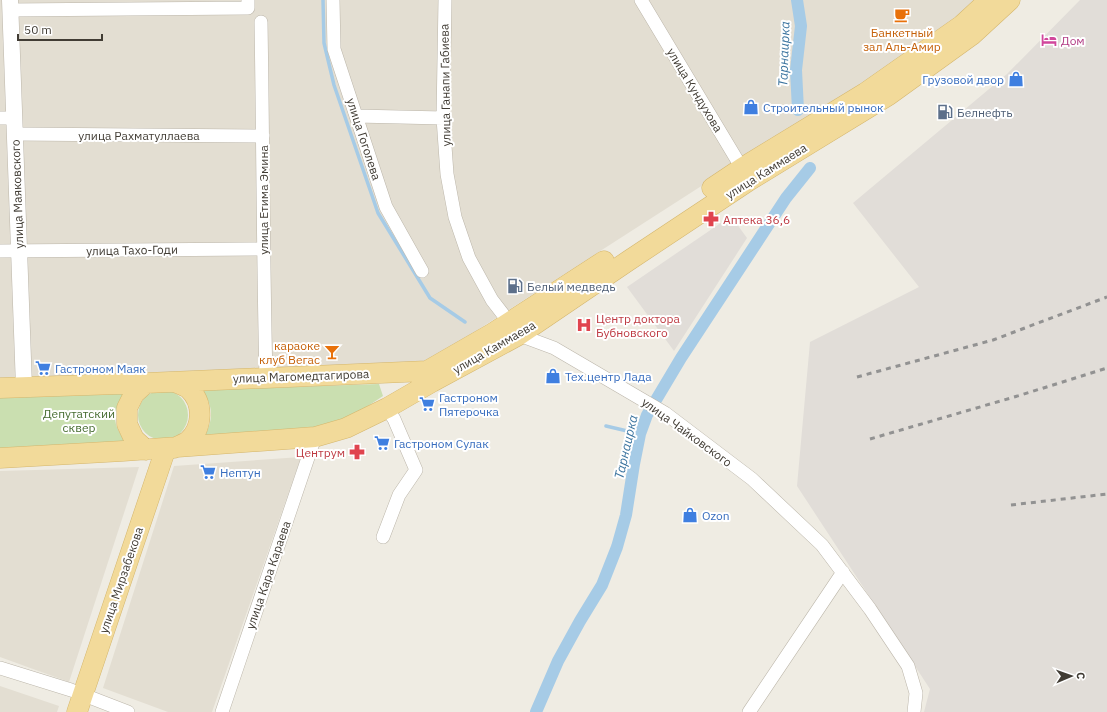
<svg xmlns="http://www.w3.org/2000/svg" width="1107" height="712" font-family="'IBM Plex Sans',sans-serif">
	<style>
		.residential { fill: #e3ded2 }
		.industrial { fill: #e1ddd8 }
		.green { fill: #cadfb0 }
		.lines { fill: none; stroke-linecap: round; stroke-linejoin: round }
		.stream { stroke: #a6cbe6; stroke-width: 3.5 }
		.canal { stroke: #a6cbe6; stroke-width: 12 }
		.minor-casing { stroke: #bcb6aa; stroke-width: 14 }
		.tertiary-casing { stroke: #bcb6aa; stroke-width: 17 }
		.primary-casing { stroke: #d4b66d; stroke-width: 21 }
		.minor { stroke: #fff; stroke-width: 13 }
		.tertiary { stroke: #fff; stroke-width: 16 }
		.primary { stroke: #f2da9a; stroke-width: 20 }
		.rail { stroke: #929292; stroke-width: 3; stroke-dasharray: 5 5; stroke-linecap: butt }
		.labels { text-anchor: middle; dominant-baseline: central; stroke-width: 4; stroke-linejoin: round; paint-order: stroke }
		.food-label { font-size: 12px; fill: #c56008; stroke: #fff }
		.hotel-label { font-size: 12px; fill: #b23c85; stroke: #fff; text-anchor: start }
		.shop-label { font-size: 12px; fill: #366cbe; stroke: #fff; text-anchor: start }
		.street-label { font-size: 12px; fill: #413c34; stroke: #fff }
		.service-label { font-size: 12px; fill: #4e5e75; stroke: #fff; text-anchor: start }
		.health-label { font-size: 12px; fill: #be3a42; stroke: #fff; text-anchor: start }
		.park-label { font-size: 12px; fill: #456b2f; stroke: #fff }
		.water-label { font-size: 13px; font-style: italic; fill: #3b749f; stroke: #fff }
	</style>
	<rect width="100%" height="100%" fill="#efece3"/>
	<path class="residential" d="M 0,0 L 980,0 L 955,23 L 426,363 L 0,378 Z
		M 301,457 L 212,712 L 168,712 L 103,688 L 174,466 Z
		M 139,467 L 69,682 L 0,657 L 0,471 Z
		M 0,686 L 59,706 L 57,712 L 0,712 Z"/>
	<path class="industrial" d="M 1080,0 L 1107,0 L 1107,712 L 924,712 L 930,689 L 797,486 L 810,342 L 919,287 L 853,203 L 1007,74 Z
		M 731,216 L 747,238 L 674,351 L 627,287 Z"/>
	<path class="green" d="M 379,384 L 383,396 L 344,422 L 311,431 L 203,439 C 213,422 215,406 201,390 Z
		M138 415a25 25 0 1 1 50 0a25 25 0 1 1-50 0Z
		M 126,391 C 111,413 111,425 129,445 L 0,450 L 0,396 Z"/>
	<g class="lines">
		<path class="stream" d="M 323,0 L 324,43 L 334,85 L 378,213 L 430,298 L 465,322
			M 606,426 L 640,434"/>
		<path class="canal" d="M 797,0 L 801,26 L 796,70 L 798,110
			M 536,712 L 558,661 L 580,621 L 602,585 L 617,547 L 626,515 L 634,464 L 640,434 L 647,415 L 681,358 L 786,198 L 810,168"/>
		<defs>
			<path id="minor" d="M 333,0 L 334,49 L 386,207 L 422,271
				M 445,0 L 443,118 L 447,174 L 455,217 L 469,258 L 492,300 L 519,335 L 554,348 L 665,413 L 752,479 L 822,545 L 870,609 L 908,666 L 916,693 L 914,712
				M 641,0 L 746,175
				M 10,10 L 248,8 L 248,0
				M 261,22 C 263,141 263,259 266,377
				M 356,116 L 443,118
				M 0,118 L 15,118
				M 15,134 L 263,136
				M 0,251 L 263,249
				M 383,537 L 399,495 L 416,470 L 394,419 L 387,408
				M 0,668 L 71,690 L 128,712
				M 222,712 L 315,437
				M 749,712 L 843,572"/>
			<path id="tertiary" d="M 10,0 L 24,387"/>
			<path id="primary" d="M 712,188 L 742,168 L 865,93 L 962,25 L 989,0
				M 146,383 L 134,394 L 127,408 L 127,424 L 134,439 L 146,450
				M 0,388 L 146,383 L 427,371 L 493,333 L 604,261
				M 174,448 C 178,446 184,444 188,441 C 203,428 204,403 189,389 C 185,386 179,384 175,382
				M 0,458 L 123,451 L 315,437 L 346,428 L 387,408 L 432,382 L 519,335 L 628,261 L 750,180 L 889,95 L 972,35 L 1010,0
				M 77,712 L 166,448"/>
		</defs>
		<use href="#minor" class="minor-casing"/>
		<use href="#tertiary" class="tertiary-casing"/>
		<use href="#primary" class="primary-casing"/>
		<use href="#minor" class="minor"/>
		<use href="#tertiary" class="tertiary"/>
		<use href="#primary" class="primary"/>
		<path class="rail" d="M 857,377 L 993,340 L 1107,297
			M 870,439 L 1021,395 L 1107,368
			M 1011,505 L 1107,494"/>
	</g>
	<defs>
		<symbol id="cafe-bare" viewBox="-9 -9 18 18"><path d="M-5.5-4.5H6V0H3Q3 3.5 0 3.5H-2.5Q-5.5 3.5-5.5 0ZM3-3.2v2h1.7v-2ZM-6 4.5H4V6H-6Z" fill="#e8710a" stroke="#fff" stroke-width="2.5" paint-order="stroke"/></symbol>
		<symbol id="hotel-bare" viewBox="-9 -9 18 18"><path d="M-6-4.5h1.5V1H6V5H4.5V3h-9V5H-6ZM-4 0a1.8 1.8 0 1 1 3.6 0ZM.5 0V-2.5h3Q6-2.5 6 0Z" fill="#d1479c" stroke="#fff" stroke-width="2.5" paint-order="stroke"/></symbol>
		<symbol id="shop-bare" viewBox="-9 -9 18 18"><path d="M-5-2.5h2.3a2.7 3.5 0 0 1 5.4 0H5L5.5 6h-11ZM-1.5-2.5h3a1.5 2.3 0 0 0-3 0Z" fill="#3f7fe0" stroke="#fff" stroke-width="2.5" paint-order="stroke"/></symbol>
		<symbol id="fuel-bare" viewBox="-9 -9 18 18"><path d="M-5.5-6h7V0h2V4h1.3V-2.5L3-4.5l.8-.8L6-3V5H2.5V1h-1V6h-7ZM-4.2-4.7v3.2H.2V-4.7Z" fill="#5c6f8a" stroke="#fff" stroke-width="2.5" paint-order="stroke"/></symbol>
		<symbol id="pharmacy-bare" viewBox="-9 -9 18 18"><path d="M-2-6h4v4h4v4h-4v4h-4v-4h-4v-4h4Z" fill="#e0444e" stroke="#fff" stroke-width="2.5" paint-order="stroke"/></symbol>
		<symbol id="hospital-bare" viewBox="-9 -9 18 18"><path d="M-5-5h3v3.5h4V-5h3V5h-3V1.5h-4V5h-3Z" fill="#e0444e" stroke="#fff" stroke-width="2.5" paint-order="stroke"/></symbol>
		<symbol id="bar-bare" viewBox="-9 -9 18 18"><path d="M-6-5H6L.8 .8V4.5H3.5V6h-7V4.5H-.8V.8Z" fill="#e8710a" stroke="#fff" stroke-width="2.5" paint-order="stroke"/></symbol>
		<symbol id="supermarket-bare" viewBox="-9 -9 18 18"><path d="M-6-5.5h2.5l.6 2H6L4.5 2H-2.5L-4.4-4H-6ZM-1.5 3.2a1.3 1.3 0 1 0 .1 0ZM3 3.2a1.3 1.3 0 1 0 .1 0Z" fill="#3f7fe0" stroke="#fff" stroke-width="2.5" paint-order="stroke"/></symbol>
	</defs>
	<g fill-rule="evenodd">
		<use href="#cafe-bare" x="891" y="4" width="22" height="22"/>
		<use href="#hotel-bare" x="1038" y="29" width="22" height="22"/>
		<use href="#shop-bare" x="1005" y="68" width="22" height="22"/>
		<use href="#shop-bare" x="740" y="96" width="22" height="22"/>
		<use href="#fuel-bare" x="934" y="101" width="22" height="22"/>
		<use href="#pharmacy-bare" x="700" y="208" width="22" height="22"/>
		<use href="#fuel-bare" x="504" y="275" width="22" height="22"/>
		<use href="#hospital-bare" x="573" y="314" width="22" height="22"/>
		<use href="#bar-bare" x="321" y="341" width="22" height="22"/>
		<use href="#supermarket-bare" x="32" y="357" width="22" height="22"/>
		<use href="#shop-bare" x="542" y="365" width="22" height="22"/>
		<use href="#supermarket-bare" x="416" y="393" width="22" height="22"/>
		<use href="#supermarket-bare" x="371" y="432" width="22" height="22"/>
		<use href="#pharmacy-bare" x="346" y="441" width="22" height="22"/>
		<use href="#supermarket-bare" x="197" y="461" width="22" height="22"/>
		<use href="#shop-bare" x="679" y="504" width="22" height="22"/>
	</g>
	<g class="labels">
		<g class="food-label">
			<text x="902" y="32">Банкетный<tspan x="902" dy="14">зал Аль-Амир</tspan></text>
			<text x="320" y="345" text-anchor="end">караоке<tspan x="320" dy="14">клуб Вегас</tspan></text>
		</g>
		<g class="hotel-label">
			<text x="1061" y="40">Дом</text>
		</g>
		<g class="shop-label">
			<text x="1004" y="79" text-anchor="end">Грузовой двор</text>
			<text x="763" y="107">Строительный рынок</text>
			<text x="55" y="368">Гастроном Маяк</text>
			<text x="565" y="376">Тех.центр Лада</text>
			<text x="439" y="397">Гастроном<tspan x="439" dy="14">Пятерочка</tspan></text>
			<text x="394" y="443">Гастроном Сулак</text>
			<text x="220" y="472">Нептун</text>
			<text x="702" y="515">Ozon</text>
		</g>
		<g class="street-label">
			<text transform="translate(445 85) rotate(-91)">улица Ганапи Габиева</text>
			<text transform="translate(695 90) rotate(59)">улица Кундухова</text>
			<text x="139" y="135">улица Рахматуллаева</text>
			<text transform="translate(364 139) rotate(72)">улица Гоголева</text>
			<text transform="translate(766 171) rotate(-32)">улица Каммаева</text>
			<text transform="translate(17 194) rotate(-92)">улица Маяковского</text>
			<text transform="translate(263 200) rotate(-90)">улица Етима Эмина</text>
			<text transform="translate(132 250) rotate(-1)">улица Тахо-Годи</text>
			<text transform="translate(494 347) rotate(-30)">улица Каммаева</text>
			<text transform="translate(301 376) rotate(-2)">улица Магомедтагирова</text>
			<text transform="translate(687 432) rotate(36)">улица Чайковского</text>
			<text transform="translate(268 575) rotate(-71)">улица Кара Караева</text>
			<text transform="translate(121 580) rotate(-71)">улица Мирзабекова</text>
		</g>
		<g class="service-label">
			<text x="957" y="112">Белнефть</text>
			<text x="527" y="286">Белый медведь</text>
		</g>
		<g class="health-label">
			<text x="723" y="219">Аптека 36,6</text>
			<text x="596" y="318">Центр доктора<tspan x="596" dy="14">Бубновского</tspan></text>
			<text x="345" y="452" text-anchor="end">Центрум</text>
		</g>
		<g class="park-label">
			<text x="79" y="413">Депутатский<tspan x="79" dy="14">сквер</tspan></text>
		</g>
		<g class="water-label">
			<text transform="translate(784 54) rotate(-88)">Тарнаирка</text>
			<text transform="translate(626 447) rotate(-77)">Тарнаирка</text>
		</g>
	</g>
	<g transform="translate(1071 676) rotate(88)" stroke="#ffffff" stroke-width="3" paint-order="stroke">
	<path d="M0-3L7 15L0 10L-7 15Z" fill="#413c34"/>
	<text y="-6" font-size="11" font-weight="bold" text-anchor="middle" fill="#413c34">С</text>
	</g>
	<path d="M18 34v6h84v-6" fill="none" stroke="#413c34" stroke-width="2"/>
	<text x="24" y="34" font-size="12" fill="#413c34" stroke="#ffffff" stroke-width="3" paint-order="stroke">50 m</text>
</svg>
